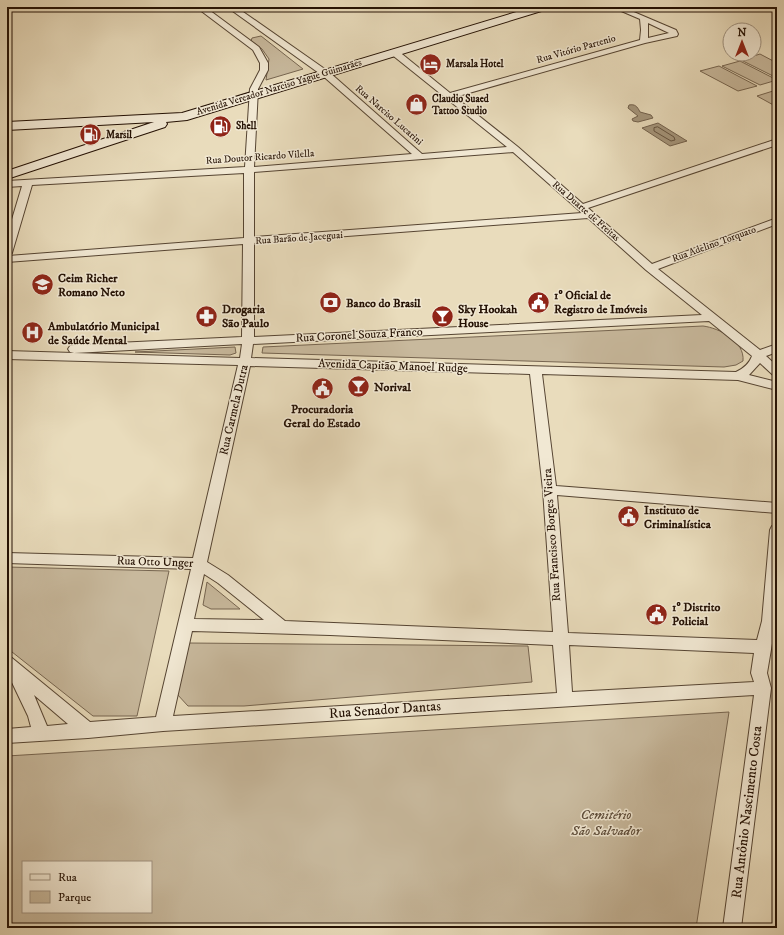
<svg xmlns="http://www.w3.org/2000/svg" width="784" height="935" font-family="'IM FELL DW Pica',serif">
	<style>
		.green { fill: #c8b99d; stroke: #766550; fill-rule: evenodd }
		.water { fill: #a6977d; stroke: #72614d }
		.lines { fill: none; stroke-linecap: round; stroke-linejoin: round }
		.shore { stroke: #655440; stroke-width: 1 }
		.street-casing { stroke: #554432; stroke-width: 2 }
		.secondary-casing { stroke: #241104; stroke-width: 2 }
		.street { fill: #f1e8d3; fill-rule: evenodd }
		.secondary { fill: #f1e8d3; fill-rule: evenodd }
		.labels { text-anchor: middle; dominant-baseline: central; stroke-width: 3; stroke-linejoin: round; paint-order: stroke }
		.far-street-label { font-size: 10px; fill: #241104; stroke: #f1e8d3 }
		.far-poi-label { font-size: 10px; font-weight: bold; fill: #241104; stroke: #f1e8d3; text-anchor: start }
		.poi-label { font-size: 12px; font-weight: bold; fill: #241104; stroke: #f1e8d3; text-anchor: start }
		.street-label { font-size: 12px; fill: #241104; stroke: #f1e8d3 }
		.near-street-label { font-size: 14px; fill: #241104; stroke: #f1e8d3 }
		.near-park-label { font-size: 14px; font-style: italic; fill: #5d4c3a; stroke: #f1e8d3 }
	</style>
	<rect width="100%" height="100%" fill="#e9dcbc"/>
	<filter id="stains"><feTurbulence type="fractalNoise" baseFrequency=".005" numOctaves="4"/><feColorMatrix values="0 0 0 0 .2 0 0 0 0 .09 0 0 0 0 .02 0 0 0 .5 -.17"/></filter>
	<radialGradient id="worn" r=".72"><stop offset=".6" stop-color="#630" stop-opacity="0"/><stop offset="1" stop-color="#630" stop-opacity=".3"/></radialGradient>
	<path class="green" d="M 261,36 L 303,69 L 266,80 L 269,59 L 262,49 L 251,41 L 252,38 Z
		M 760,54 L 777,63 L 777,78 L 741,60 Z
		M 740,61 L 777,80 L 760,85 L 722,66 Z
		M 719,66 L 757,86 L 738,91 L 700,71 Z
		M 773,91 L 777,93 L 777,107 L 757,96 Z
		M 703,326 C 719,328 745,341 743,361 L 736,365 L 724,367 L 262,353 L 263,347 Z
		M 235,347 L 236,353 L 230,355 L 135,352 Z
		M 7,567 L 169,571 L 137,716 L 93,716 L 7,648 Z
		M 207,582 L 240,609 L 211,609 L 203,605 Z
		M 189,643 L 528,646 L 532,682 L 244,706 L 188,706 L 177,694 Z
		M 729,712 L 696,928 L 7,928 L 7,756 ZM 23,862 L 151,862 L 151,912 L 23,912 Z"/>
	<path class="water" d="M 629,105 C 635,104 637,106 640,112 L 651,115 L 653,118 L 638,122 L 633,121 L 632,119 L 638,116 L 628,108 Z
		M 658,123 L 687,141 L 670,146 L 642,128 Z"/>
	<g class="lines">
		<path class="shore" d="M 658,127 L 674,137 L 675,140 L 671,141 L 654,131 L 654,128 Z"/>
		<defs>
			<path id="street" d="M 196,7 L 205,7 L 259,47 L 268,63 L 268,70 L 258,89 L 254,167 L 412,154 L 323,76 L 227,7 L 236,7 L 329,72 L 422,154 L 507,147 L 391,54 L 391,50 L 397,50 L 450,93 L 640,40 L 641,30 L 640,19 L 612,7 L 622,7 L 676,30 L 678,34 L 677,36 L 645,43 L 455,97 L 518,147 L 583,204 L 777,139 L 777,145 L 588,208 L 652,264 L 777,218 L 777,224 L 658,269 L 760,350 L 777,344 L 777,352 L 766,356 L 777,366 L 777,376 L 773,375 L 760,363 L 749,375 L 777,382 L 777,390 L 738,380 L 542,374 L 556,486 L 777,503 L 777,513 L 557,495 L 568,633 L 757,640 L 762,621 L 770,530 L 772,526 L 777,525 L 777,614 L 767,673 L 771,688 L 741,928 L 723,928 L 754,695 L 163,731 L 88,738 L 7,743 L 7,729 L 31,727 L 28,716 L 7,672 L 7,657 L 12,658 L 90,722 L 156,717 L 191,569 L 7,563 L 7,553 L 193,558 L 238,365 L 7,359 L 7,351 L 240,358 L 242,344 L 74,353 L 70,352 L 68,349 L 70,346 L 74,345 L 242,337 L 243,244 L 7,262 L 7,236 L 22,186 L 7,187 L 7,181 L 245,167 L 250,89 L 260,70 L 260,63 L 253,50 ZM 648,23 L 669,33 L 648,38 ZM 513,152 L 582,213 L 254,237 L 254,172 ZM 244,173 L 244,238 L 8,256 L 12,253 L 32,185 ZM 588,218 L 646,270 L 702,315 L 254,337 L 254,243 ZM 709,321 L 752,356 C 749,364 744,368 736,372 L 251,358 L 253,344 ZM 250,366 L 530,374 L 543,490 L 553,632 L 285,621 L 228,575 L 207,562 ZM 204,574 L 218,583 L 264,620 L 194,619 ZM 192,631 L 330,635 L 553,645 L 557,693 L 173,716 ZM 569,645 L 754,653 L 751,673 L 754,682 L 572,692 ZM 34,695 L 68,724 L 47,726 Z"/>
			<path id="secondary" d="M 533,7 L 549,7 L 548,9 L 187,120 L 166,122 L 167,124 L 165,127 L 7,179 L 7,171 L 154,122 L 7,130 L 7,122 L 182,113 Z"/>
		</defs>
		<use href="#street" class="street-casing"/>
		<use href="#secondary" class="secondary-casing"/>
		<use href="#street" class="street"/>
		<use href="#secondary" class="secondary"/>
	</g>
	<defs>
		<symbol id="hotel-disc" viewBox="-11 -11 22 22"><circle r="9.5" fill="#8f2418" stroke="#f1e8d3"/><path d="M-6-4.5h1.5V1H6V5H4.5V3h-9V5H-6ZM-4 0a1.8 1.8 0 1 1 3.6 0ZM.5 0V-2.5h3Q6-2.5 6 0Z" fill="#fff"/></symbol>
		<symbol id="shop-disc" viewBox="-11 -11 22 22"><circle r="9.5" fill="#8f2418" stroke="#f1e8d3"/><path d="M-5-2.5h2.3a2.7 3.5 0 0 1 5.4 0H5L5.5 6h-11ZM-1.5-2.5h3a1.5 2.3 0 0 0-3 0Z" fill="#fff"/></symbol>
		<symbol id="fuel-disc" viewBox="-11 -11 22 22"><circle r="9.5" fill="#8f2418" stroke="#f1e8d3"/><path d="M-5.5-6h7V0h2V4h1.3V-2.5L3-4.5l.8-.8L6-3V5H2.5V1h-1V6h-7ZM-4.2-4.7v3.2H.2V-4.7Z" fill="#fff"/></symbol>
		<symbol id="school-disc" viewBox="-11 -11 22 22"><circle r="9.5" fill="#8f2418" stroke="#f1e8d3"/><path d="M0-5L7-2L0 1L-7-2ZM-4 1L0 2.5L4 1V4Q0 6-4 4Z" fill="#fff"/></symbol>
		<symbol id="civic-disc" viewBox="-11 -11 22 22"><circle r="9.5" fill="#8f2418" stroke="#f1e8d3"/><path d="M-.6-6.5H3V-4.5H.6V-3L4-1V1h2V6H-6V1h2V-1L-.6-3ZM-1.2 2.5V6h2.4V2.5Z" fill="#fff"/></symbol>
		<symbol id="bank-disc" viewBox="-11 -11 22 22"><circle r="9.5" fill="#8f2418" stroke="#f1e8d3"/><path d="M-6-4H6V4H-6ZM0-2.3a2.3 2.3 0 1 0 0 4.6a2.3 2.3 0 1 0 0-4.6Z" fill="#fff"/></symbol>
		<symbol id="pharmacy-disc" viewBox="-11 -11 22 22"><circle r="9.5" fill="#8f2418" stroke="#f1e8d3"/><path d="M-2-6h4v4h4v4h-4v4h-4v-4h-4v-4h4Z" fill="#fff"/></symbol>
		<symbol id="bar-disc" viewBox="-11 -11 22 22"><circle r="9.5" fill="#8f2418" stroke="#f1e8d3"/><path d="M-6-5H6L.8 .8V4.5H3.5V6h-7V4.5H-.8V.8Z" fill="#fff"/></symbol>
		<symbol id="hospital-disc" viewBox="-11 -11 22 22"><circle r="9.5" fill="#8f2418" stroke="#f1e8d3"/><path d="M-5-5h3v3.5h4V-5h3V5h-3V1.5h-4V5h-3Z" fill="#fff"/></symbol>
	</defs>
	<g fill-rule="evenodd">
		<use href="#hotel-disc" x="418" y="52" width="25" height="25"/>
		<use href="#shop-disc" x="404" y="92" width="25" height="25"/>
		<use href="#fuel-disc" x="208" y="114" width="25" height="25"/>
		<use href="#fuel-disc" x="78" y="122" width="25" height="25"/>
		<use href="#school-disc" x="30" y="272" width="25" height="25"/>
		<use href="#civic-disc" x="526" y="290" width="25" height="25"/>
		<use href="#bank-disc" x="318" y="290" width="25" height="25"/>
		<use href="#pharmacy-disc" x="194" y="304" width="25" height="25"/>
		<use href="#bar-disc" x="430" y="304" width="25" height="25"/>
		<use href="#hospital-disc" x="20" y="320" width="25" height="25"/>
		<use href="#bar-disc" x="346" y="374" width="25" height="25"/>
		<use href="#civic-disc" x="310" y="376" width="25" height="25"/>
		<use href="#civic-disc" x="616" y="504" width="25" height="25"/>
		<use href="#civic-disc" x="644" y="602" width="25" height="25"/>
	</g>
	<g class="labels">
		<g class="far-street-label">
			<text transform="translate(576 49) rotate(-16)">Rua Vitório Partenio</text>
			<text transform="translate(279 87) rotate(-17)">Avenida Vereador Narciso Yague Guimarães</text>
			<text transform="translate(389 115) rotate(41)">Rua Narciso Lucarini</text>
			<text transform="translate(260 157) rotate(-4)">Rua Doutor Ricardo Vilella</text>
			<text transform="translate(586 211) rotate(41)">Rua Duarte de Freitas</text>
			<text transform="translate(299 238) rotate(-4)">Rua Barão de Jaceguai</text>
			<text transform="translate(714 244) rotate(-20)">Rua Adelino Torquato</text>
		</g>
		<g class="far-poi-label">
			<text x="446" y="64">Marsala Hotel</text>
			<text x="432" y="99">Claudio Suaed<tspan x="432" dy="12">Tattoo Studio</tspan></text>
			<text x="236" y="126">Shell</text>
			<text x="106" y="135">Marsil</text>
		</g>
		<g class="poi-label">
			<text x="58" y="278">Ceim Richer<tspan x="58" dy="14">Romano Neto</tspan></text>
			<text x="554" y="295">1º Oficial de<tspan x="554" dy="14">Registro de Imóveis</tspan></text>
			<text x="346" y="303">Banco do Brasil</text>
			<text x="222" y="309">Drogaria<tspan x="222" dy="14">São Paulo</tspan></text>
			<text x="458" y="309">Sky Hookah<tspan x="458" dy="14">House</tspan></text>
			<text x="48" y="326">Ambulatório Municipal<tspan x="48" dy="14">de Saúde Mental</tspan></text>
			<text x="374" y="387">Norival</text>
			<text x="322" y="409" text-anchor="middle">Procuradoria<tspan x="322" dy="14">Geral do Estado</tspan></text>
			<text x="644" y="510">Instituto de<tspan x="644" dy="14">Criminalística</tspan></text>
			<text x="672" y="607">1º Distrito<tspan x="672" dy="14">Policial</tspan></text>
		</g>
		<g class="street-label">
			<text transform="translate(359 335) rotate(-3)">Rua Coronel Souza Franco</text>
			<text transform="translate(393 366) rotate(2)">Avenida Capitão Manoel Rudge</text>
			<text transform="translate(234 410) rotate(-77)">Rua Carmela Dutra</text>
			<text transform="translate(552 535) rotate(-94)">Rua Francisco Borges Vieira</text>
			<text transform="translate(155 562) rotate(2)">Rua Otto Unger</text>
		</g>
		<g class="near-street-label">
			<text transform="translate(385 710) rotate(-4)">Rua Senador Dantas</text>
			<text transform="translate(747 812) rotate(-83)">Rua Antônio Nascimento Costa</text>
		</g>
		<g class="near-park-label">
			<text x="606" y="815">Cemitério<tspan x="606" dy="16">São Salvador</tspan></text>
		</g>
	</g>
	<rect width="784" height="935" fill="none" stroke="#e9dcbc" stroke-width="24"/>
	<rect x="8" y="8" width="768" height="919" fill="none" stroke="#241104" stroke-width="2"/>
	<rect x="12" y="12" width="760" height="911" fill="none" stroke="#241104"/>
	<rect x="22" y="861" width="130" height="52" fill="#f1e8d3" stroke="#9f9280"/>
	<rect x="30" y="874" width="20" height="6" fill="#f1e8d3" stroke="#9f9280"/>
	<text x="58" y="881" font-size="12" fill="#241104">Rua</text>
	<rect x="30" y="891" width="20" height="12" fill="#c8b99d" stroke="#9f9280"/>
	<text x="58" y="901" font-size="12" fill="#241104">Parque</text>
	<g transform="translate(742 42)"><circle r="19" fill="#f1e8d3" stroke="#9f9280"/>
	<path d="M0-3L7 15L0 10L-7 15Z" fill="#8f2418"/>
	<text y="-6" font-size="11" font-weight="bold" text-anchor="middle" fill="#241104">N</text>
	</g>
	<rect width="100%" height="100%" filter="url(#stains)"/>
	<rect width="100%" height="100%" fill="url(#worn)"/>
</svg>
